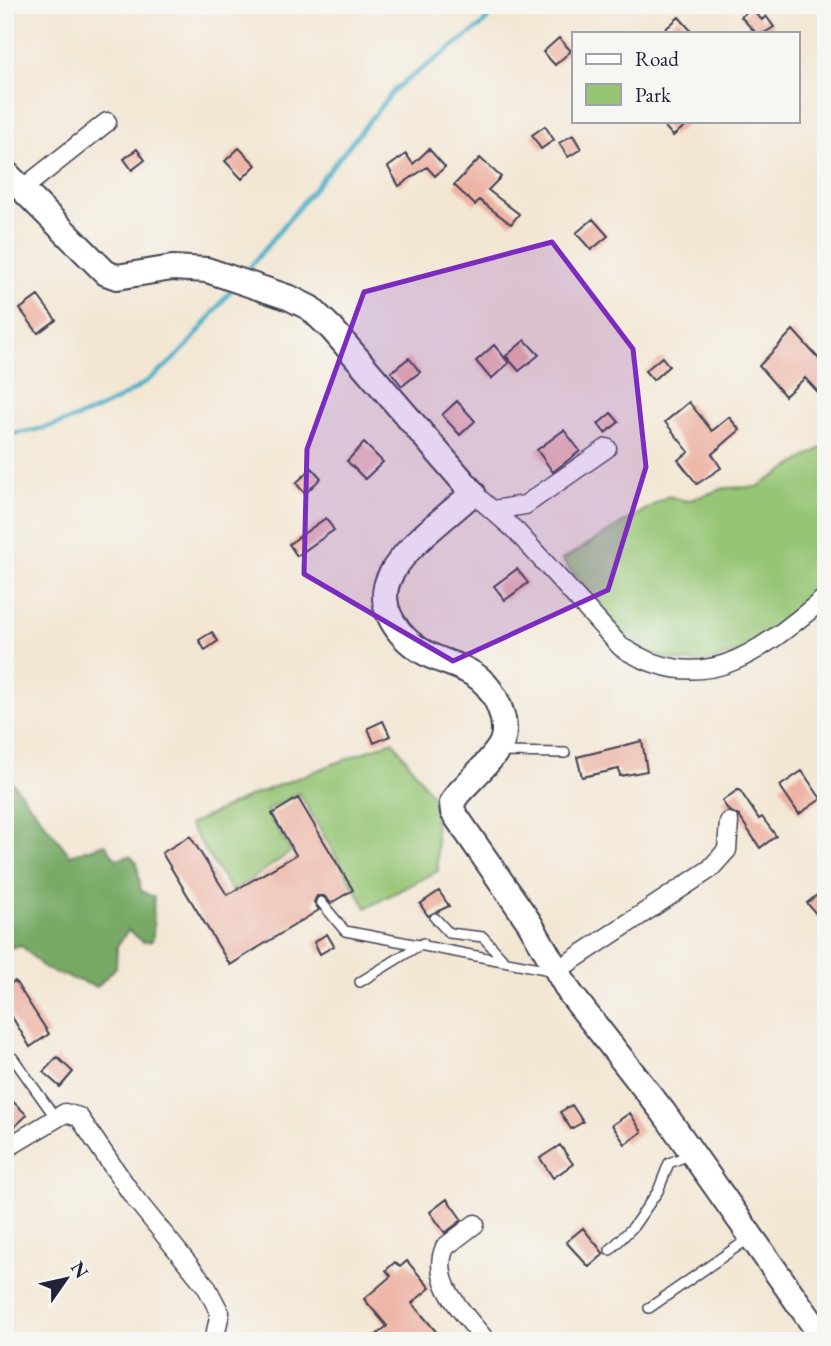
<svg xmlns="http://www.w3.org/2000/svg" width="831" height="1346" font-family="'EB Garamond',serif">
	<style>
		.green { fill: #96c574; stroke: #5c7458; stroke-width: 2 }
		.forest { fill: #78aa66; stroke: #4d6650; stroke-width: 2 }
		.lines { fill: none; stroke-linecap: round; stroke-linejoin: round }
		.stream { stroke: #47afc7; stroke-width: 4.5 }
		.building { fill: #edb3a4 }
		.lane-casing { stroke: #414052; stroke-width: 12 }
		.street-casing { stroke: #414052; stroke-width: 21 }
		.secondary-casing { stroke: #414052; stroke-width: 28 }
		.lane { stroke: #fff; stroke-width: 9 }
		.street { stroke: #fff; stroke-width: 18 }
		.secondary { stroke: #fff; stroke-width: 24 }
		.marked { fill: #7b2cbf; fill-opacity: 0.2; stroke: #7b2cbf; stroke-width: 5; stroke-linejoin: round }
	</style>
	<rect width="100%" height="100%" fill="#f6f6f2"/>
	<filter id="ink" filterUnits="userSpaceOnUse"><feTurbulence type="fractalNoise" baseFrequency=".0143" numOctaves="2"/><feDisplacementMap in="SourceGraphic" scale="14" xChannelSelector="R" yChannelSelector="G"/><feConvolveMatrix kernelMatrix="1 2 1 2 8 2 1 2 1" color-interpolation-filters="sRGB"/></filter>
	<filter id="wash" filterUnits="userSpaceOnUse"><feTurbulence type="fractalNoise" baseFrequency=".00686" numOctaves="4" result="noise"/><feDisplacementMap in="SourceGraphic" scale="28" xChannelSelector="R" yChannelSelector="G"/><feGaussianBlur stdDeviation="1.57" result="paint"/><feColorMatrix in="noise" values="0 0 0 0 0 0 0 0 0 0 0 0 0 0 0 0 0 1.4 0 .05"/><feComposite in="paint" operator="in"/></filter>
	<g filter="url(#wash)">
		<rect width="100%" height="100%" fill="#f3e7d4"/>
		<path class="green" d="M 826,445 L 826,600 L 763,646 L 702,663 L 668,660 L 634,647 L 562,560 L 668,496 L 687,501 L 725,488 L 757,487 Z
			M 393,741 L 434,798 L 438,871 L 366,908 L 299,793 L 266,811 L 291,852 L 232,892 L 189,825 L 248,797 Z"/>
		<path class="forest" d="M 5,773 L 70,855 L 105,844 L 116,859 L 130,856 L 137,863 L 141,891 L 154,897 C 152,910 155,932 152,941 L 143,942 L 128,930 L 117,946 L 116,967 L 97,987 L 45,969 L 21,945 L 5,949 Z"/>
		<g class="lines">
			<path class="stream" d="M 246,272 L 396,88 L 481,26 L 498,5
				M 5,435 C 71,427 138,398 185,348 C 202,329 216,309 232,289"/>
		</g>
		<g id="blocks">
			<path class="building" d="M 751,8 L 762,20 L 766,16 L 774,27 L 764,33 L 756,33 L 741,17 Z
				M 679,17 L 693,33 L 661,33 Z
				M 559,38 L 571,51 L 555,65 L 543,52 Z
				M 660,121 L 691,121 L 673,136 Z
				M 545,126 L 554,140 L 541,149 L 532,135 Z
				M 573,135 L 581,149 L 568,157 L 559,143 Z
				M 239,148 L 256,165 L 242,179 L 225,161 Z
				M 137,149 L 145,160 L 132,170 L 124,159 Z
				M 429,149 L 445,167 L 435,176 L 427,167 L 399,186 L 388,167 L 406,154 L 413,164 Z
				M 480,158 L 501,177 L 488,190 L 519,214 L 511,224 L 479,200 L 475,205 L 454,185 Z
				M 593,219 L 608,236 L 591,250 L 576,233 Z
				M 38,296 L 56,320 L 38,333 L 20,309 Z
				M 793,330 L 826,367 L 826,401 L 805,378 L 785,396 L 759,366 Z
				M 525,340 L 539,355 L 519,371 L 506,356 Z
				M 494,345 L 509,363 L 491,379 L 476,361 Z
				M 662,357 L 669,366 L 653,380 L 645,371 Z
				M 409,358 L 420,372 L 402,386 L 391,372 Z
				M 457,401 L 475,421 L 460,435 L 442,415 Z
				M 689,402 L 712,431 L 729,417 L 740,430 L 712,454 L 721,468 L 697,484 L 678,460 L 689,452 L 665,422 Z
				M 611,413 L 619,422 L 605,433 L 598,424 Z
				M 564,430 L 580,451 L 553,472 L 537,450 Z
				M 364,443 L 383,462 L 365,479 L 347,461 Z
				M 312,468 L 321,478 L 305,494 L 296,483 Z
				M 326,518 L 334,530 L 297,556 L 289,544 Z
				M 517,569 L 528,583 L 505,600 L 494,586 Z
				M 212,632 L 218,641 L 205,650 L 199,640 Z
				M 383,721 L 390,736 L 374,743 L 368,728 Z
				M 642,741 L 647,771 L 620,776 L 619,769 L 582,777 L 577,757 Z
				M 802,771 L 821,799 L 799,814 L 780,786 Z
				M 739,789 L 759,819 L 762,817 L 776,836 L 760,848 L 739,816 L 729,811 L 722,801 Z
				M 298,798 L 353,890 L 331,903 L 324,896 L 317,896 L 314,902 L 319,910 L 230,965 L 162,853 L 190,836 L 227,895 L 296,855 L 272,814 Z
				M 826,888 L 826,926 L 807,903 Z
				M 439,891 L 449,906 L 428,916 L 420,904 Z
				M 327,934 L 334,946 L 320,954 L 314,942 Z
				M 15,981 L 49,1034 L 30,1047 L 5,1005 L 5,987 Z
				M 57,1057 L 73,1072 L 60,1087 L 43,1072 Z
				M 5,1094 L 27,1115 L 5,1136 Z
				M 572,1105 L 583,1122 L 571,1129 L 560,1112 Z
				M 630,1113 L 642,1132 L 625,1144 L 612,1125 Z
				M 560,1145 L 573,1164 L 553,1178 L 540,1158 Z
				M 447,1199 L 462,1220 L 445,1233 L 430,1212 Z
				M 583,1228 L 604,1254 L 589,1267 L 566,1242 Z
				M 407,1261 L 430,1288 L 412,1303 L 444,1341 L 369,1341 L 387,1326 L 364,1299 L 391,1276 L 386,1270 L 395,1262 L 400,1267 Z"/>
		</g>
	</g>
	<g filter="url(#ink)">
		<use href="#blocks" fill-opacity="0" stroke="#414052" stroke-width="2"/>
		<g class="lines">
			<defs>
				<path id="lane" d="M 499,752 L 565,753
					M 321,902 L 345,931 L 550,970
					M 435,918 L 449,933 L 483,937 L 502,958
					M 360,982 L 423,943
					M 13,1058 L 55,1117
					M 610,1250 L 633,1227 L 658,1191 L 669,1163 L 689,1155
					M 649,1308 L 751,1237"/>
				<path id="street" d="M 21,190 L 107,122
					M 473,493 L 517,532 L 621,647 C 706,700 760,651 826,597
					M 493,510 L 525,505 L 607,448
					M 556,971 L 710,869 L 727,850 L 729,822
					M 5,1149 L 65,1113 L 79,1117 L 133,1196 L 206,1286 L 220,1313 L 214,1341
					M 475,1224 L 445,1247 C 429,1283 466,1315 486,1341"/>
				<path id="secondary" d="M 5,172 L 106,273 L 117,277 L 172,268 L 207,270 L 290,298 L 310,308 L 332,329 L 473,493 C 448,516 405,546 390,576 C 374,607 400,640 427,654 C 444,663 465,666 480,679 C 496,692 509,722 502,742 C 496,757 468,782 457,795 L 452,803 L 453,812 L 529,922 L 570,993 L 664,1113 L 825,1341"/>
			</defs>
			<use href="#lane" class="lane-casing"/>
			<use href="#street" class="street-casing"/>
			<use href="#secondary" class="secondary-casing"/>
			<use href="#lane" class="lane"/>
			<use href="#street" class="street"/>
			<use href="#secondary" class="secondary"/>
		</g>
	</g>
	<path class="marked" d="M 552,242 L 633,349 L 646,467 L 608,590 L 453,661 L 304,574 L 307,449 L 364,292 Z"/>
	<rect width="831" height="1346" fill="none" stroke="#f6f6f2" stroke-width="28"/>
	<rect x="572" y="32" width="228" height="91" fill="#f6f6f2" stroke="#a1a1a9" stroke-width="2"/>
	<rect x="586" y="54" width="35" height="10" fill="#ffffff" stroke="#a1a1a9" stroke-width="2"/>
	<text x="635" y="66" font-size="21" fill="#22223b">Road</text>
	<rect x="586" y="84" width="35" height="21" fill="#96c574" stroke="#a1a1a9" stroke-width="2"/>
	<text x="635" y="102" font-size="21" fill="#22223b">Park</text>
	<g transform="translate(66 1279) rotate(56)" stroke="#f6f6f2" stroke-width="5" paint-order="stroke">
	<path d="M0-5L12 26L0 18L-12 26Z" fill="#22223b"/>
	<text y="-10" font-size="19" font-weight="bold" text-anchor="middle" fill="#22223b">N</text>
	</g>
</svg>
